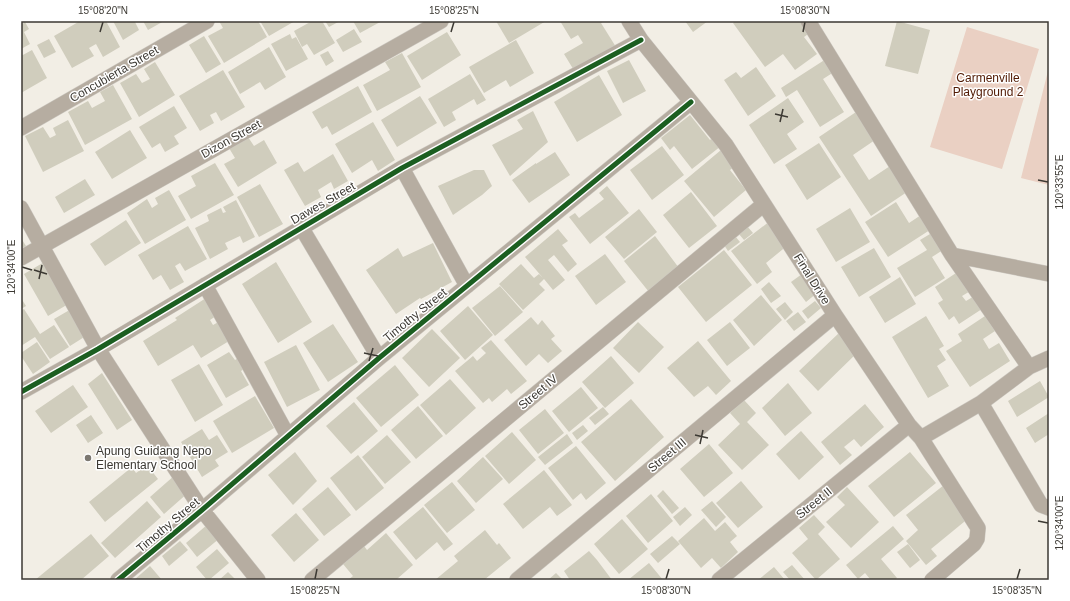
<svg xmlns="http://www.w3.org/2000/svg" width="1070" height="601" font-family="Helvetica,sans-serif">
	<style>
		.green { fill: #ead0c3 }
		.building { fill: #d0cdbd }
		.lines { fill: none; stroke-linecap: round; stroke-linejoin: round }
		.minor-casing { stroke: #cdc9c2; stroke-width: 16 }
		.minor { stroke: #b6ada1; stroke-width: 15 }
		.cycleway-casing { stroke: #fff; stroke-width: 8 }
		.cycleway { stroke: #1b5e20; stroke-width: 5 }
		.ticks { fill: none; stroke: #3c3933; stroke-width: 1.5 }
		.poi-dot { fill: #7c7871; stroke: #fff; stroke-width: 1.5 }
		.labels { text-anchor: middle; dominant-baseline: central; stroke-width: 3; stroke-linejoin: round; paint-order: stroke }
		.street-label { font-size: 12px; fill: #3c3933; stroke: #fff }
		.park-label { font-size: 12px; fill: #511a03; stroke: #fff }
		.poi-label { font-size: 12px; fill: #3c3933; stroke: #fff; text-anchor: start }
		.neatline { fill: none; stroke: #3c3933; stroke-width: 1.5 }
		.ticks-label { font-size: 10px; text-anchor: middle; fill: #3c3933 }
	</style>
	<rect width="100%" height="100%" fill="#f2eee5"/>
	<path class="green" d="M 967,27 L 1039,49 L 1002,169 L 930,147 Z
		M 1049,67 L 1049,185 L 1021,178 Z"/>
	<path class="building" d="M 80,21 L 106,21 L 120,47 L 103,57 L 96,44 L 89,48 L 94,56 L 72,68 L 54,36 Z
		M 113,21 L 137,21 L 135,22 L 139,30 L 123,40 Z
		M 143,21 L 164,21 L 148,30 Z
		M 219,21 L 258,21 L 267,37 L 224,63 L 208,36 L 223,28 Z
		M 260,21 L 295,21 L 269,36 Z
		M 312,21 L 322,21 L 335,43 L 314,55 L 307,44 L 302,47 L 294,31 Z
		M 325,21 L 340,21 L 329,27 Z
		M 353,21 L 382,21 L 360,33 Z
		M 496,21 L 546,21 L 509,43 Z
		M 560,21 L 604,21 L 601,23 L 616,47 L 575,72 L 564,54 L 583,43 L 578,35 L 571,39 Z
		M 685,21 L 708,21 L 693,32 Z
		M 735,21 L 803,21 L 811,32 L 804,37 L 817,54 L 795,70 L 783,54 L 765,67 L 733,23 Z
		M 897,21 L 930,30 L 918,74 L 885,66 Z
		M 25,22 L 29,29 L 24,32 L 30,44 L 21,49 L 21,25 Z
		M 354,29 L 362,42 L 343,52 L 336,40 Z
		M 447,32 L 461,55 L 422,80 L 407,56 Z
		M 290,34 L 292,39 L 296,37 L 308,59 L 286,71 L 271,44 Z
		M 204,36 L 221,64 L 206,73 L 189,45 Z
		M 49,39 L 56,52 L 44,58 L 37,45 Z
		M 516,40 L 534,73 L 510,87 L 506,80 L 484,93 L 469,67 Z
		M 269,47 L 286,77 L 265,90 L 260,82 L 240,94 L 228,72 Z
		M 32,50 L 47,78 L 21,93 L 21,62 L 22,61 L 21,56 Z
		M 328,51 L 334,61 L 326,66 L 320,55 Z
		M 402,53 L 421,87 L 377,111 L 363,85 L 390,70 L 385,62 Z
		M 826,59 L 834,72 L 823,79 L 844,112 L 820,127 L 797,90 L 786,97 L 781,88 Z
		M 629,60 L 646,91 L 623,103 L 607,71 Z
		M 155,62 L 175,95 L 139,117 L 120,83 L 136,74 L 142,83 L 150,79 L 144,69 Z
		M 756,67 L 776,96 L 748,116 L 724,80 L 736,72 L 741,78 Z
		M 223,70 L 245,107 L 221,121 L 216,112 L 210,115 L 214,123 L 200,131 L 179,96 Z
		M 470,74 L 486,100 L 477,105 L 474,99 L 452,112 L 456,120 L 444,127 L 428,99 Z
		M 599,75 L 622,115 L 577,142 L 554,102 Z
		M 113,85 L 132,119 L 85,145 L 68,112 L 88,101 L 92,108 L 105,101 L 100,92 Z
		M 358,86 L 372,112 L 332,135 L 327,126 L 322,129 L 312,112 Z
		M 420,96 L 437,123 L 397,147 L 381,120 Z
		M 788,98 L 804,122 L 787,134 L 797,149 L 774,164 L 749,125 Z
		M 174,106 L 187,128 L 174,136 L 179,144 L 165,152 L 160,143 L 152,148 L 139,127 Z
		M 533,111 L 548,142 L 510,176 L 492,145 L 523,129 L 517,120 Z
		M 856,112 L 875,140 L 853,155 L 869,180 L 890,166 L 907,192 L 871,216 L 819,137 Z
		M 690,115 L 710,140 L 714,136 L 721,146 L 692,169 L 674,146 L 670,150 L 661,138 Z
		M 68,120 L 84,151 L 43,172 L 25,136 L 43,127 L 50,138 L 56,135 L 53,128 Z
		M 373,122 L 395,160 L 378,171 L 372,160 L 352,173 L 335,144 Z
		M 130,130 L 147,158 L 112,179 L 95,152 Z
		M 248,137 L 254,146 L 264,140 L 277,163 L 238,187 L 224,164 L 235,158 L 229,148 Z
		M 819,143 L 841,177 L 807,200 L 785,165 Z
		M 662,146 L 684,175 L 652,200 L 630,170 Z
		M 721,150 L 735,166 L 730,170 L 746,190 L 714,217 L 684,181 Z
		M 555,152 L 570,175 L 529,203 L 512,180 L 536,163 L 536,164 Z
		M 333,154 L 348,181 L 334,189 L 331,182 L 318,190 L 321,197 L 305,206 L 284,170 L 298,162 L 304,172 Z
		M 215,163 L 234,195 L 191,219 L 178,196 L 196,186 L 191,176 Z
		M 474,170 L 484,170 L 492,186 L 482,195 L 453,215 L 438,186 Z
		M 85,179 L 95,195 L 64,213 L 55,197 Z
		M 260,184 L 283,224 L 259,237 L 237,197 Z
		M 607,186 L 629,213 L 590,244 L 569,217 L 575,213 L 579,218 L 604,199 L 599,193 Z
		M 169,190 L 186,220 L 145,244 L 127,213 L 147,199 L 152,208 L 158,204 L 155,198 Z
		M 691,192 L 717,226 L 689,248 L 663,215 Z
		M 236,200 L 255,237 L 243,243 L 240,236 L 225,243 L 228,249 L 210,259 L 195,228 L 209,221 L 207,215 L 221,208 L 223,213 L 226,212 L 223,207 Z
		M 896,202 L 909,223 L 924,213 L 933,228 L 888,257 L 865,222 Z
		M 850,208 L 870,242 L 836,262 L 816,229 Z
		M 639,209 L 657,232 L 624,259 L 605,237 Z
		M 126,220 L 141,243 L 105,266 L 90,244 Z
		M 770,221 L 788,245 L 766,263 L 772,272 L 757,284 L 731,251 Z
		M 188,226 L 207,259 L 185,271 L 180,263 L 175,266 L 184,282 L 170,290 L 161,275 L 153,280 L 138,255 Z
		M 747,226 L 753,233 L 744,240 L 738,233 Z
		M 558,229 L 568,241 L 562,245 L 577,264 L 568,272 L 554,255 L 548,260 L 565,280 L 553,290 L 544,279 L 539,284 L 545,290 L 523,310 L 499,284 L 521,264 L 534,278 L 539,274 L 543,278 L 525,257 Z
		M 935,231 L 946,248 L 932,257 L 945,278 L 915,297 L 897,268 L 927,250 L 920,240 Z
		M 655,236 L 679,268 L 649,292 L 624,261 Z
		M 735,236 L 740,242 L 728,251 L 724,245 Z
		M 21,238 L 26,246 L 21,249 Z
		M 433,243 L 452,282 L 421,299 L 420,298 L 396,314 L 366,270 L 398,248 L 403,257 Z
		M 874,248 L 891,277 L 859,297 L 841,267 Z
		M 724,250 L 752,285 L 706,322 L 678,287 Z
		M 605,254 L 626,282 L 596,305 L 575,276 Z
		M 46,261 L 70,303 L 48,316 L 24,274 Z
		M 276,262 L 312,322 L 278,343 L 242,284 Z
		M 959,271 L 972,290 L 962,296 L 966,301 L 976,295 L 985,307 L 959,324 L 954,316 L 949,320 L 938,303 L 943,300 L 935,287 Z
		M 802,274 L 817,293 L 806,302 L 791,282 Z
		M 900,277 L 916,304 L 885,323 L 869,297 Z
		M 769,282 L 781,296 L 771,303 L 761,289 Z
		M 500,286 L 523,312 L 495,336 L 472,308 Z
		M 761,295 L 782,320 L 754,346 L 733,320 Z
		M 21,298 L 26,306 L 21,309 Z
		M 206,298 L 216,316 L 210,320 L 213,325 L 222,320 L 234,338 L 201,358 L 193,345 L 158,366 L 143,341 L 177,320 L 175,318 Z
		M 815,301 L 821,308 L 808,319 L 802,311 Z
		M 785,302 L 793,312 L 785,320 L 776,309 Z
		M 468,306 L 493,335 L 465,360 L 440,331 Z
		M 73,308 L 89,334 L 70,346 L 54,319 Z
		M 24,309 L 40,334 L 54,325 L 69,347 L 50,359 L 35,337 L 21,346 L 21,311 Z
		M 798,312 L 806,322 L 794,331 L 786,321 Z
		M 926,316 L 944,346 L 939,349 L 946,360 L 937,366 L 949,386 L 928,398 L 892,337 Z
		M 985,316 L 995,331 L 983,339 L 989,349 L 999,343 L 1010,361 L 970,387 L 946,351 L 962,341 L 958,334 Z
		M 531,317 L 538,325 L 542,320 L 555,336 L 551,339 L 562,351 L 548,363 L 539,354 L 526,366 L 504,340 Z
		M 638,322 L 664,347 L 639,373 L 613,348 Z
		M 730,322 L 750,348 L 727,366 L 707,340 Z
		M 333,324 L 358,362 L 328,382 L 303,343 Z
		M 432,329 L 460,358 L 429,387 L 402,358 Z
		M 840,332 L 858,352 L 818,391 L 799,371 Z
		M 491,340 L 527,381 L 511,394 L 507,389 L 492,402 L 489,398 L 483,403 L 455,371 L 473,356 L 477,361 L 486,353 L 481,348 Z
		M 698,341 L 731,381 L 716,395 L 708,386 L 694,397 L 667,368 Z
		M 37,342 L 50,362 L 33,374 L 21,356 L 21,353 Z
		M 296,345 L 320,390 L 287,407 L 264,362 Z
		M 229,352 L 235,360 L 242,356 L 248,366 L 241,371 L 249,385 L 226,398 L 207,365 Z
		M 611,356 L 634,383 L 605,408 L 582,382 Z
		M 199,364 L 223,405 L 195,422 L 171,380 Z
		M 395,365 L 419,395 L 381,427 L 356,398 Z
		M 102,373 L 132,420 L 117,430 L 88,384 Z
		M 450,379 L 476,408 L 446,435 L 420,405 Z
		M 1040,381 L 1049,397 L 1017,417 L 1008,401 Z
		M 788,383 L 812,413 L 785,436 L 762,408 Z
		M 73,385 L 88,407 L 51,433 L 35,411 Z
		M 581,387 L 598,408 L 569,432 L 552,411 Z
		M 255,396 L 274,428 L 232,453 L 213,421 Z
		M 631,399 L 664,437 L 615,481 L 581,442 Z
		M 744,400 L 756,413 L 747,422 L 769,445 L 742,470 L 718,445 L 740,424 L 730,413 Z
		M 354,402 L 378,431 L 351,454 L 326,426 Z
		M 865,404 L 884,427 L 861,447 L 854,439 L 844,447 L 852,455 L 840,465 L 821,442 Z
		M 418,406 L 443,436 L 416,459 L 391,430 Z
		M 603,407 L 609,414 L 595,425 L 589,418 Z
		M 545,409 L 564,433 L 538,454 L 519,430 Z
		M 1049,413 L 1049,434 L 1035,443 L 1026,428 Z
		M 91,415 L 103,433 L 88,443 L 76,425 Z
		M 583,425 L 588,431 L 577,440 L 572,433 Z
		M 202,429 L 209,440 L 217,435 L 228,452 L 215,460 L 219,466 L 202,477 L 181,442 Z
		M 801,431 L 824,457 L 799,480 L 776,454 Z
		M 512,432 L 536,460 L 509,484 L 485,456 Z
		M 567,434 L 573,443 L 545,465 L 538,457 Z
		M 387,435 L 411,462 L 385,484 L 362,457 Z
		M 709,444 L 733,473 L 704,497 L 680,469 Z
		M 576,446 L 606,483 L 586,500 L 581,493 L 573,500 L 548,468 Z
		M 295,452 L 317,481 L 293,505 L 268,475 Z
		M 910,452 L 936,483 L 894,517 L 868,486 Z
		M 358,455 L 384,488 L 356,511 L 330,478 Z
		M 483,457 L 503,479 L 476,503 L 457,481 Z
		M 147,465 L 158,479 L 105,522 L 89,502 L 132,467 L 136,473 Z
		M 544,470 L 572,505 L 557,516 L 550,507 L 523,529 L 503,504 Z
		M 175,475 L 189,492 L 164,514 L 150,497 Z
		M 741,481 L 763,507 L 738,528 L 716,503 Z
		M 452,482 L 475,510 L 447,533 L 424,505 Z
		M 944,485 L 970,517 L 931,549 L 937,556 L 926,565 L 906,541 L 918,530 L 906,515 Z
		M 328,487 L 351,515 L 324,536 L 302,509 Z
		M 847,487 L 879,522 L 851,548 L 826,522 L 845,505 L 837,497 Z
		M 663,490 L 679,508 L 672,514 L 657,496 Z
		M 651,494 L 673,521 L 648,543 L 626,516 Z
		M 147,501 L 161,517 L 115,558 L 101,543 Z
		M 712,501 L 726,517 L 716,527 L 701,510 Z
		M 423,507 L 453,544 L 444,551 L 437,542 L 416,560 L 393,532 Z
		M 685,507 L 692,515 L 680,526 L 673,517 Z
		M 296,513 L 319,540 L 294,562 L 271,535 Z
		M 814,515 L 825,527 L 818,534 L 840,559 L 816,580 L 792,553 L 808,539 L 799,528 Z
		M 704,518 L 715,531 L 725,522 L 737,536 L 730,542 L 738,552 L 721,568 L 712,558 L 701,568 L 678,541 Z
		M 622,519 L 648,549 L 619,574 L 594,544 Z
		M 208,524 L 220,538 L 197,557 L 186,543 Z
		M 893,526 L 904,539 L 881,559 L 897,578 L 895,580 L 868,580 L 870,579 L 865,573 L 858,579 L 846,565 Z
		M 485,530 L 497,545 L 499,543 L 511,558 L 484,580 L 435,580 L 458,561 L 454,556 Z
		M 386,533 L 413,565 L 397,579 L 398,580 L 348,580 L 353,576 L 343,564 L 364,546 L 367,550 Z
		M 91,534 L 109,556 L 81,580 L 35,580 Z
		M 672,536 L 680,544 L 658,563 L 650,554 Z
		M 180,541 L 188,550 L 169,566 L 162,556 Z
		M 908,544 L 920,560 L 910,568 L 897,552 Z
		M 217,549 L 229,563 L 209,580 L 207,580 L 196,567 Z
		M 589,551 L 597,560 L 612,580 L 570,580 L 564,571 Z
		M 649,563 L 663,580 L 628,580 Z
		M 792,565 L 805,580 L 790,580 L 783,572 Z
		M 150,566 L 162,580 L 134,580 Z
		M 774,567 L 785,580 L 758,580 Z
		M 228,572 L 236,580 L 219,580 Z
		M 556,573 L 563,580 L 548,580 Z"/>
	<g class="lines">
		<defs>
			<path id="minor" d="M 629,21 L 641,40 L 726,145 L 835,315 L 909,425 L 921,438 L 978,528 L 977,539 L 974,544 L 932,580
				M 808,21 L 952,255 L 1029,367
				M 21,128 L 207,21
				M 402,168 L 467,286
				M 21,208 L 98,349 L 202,510 L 258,580
				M 301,227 L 379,358
				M 952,255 L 1049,274
				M 21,258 L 441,21
				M 205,285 L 288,436
				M 21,392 L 98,349 L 402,168 L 641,40
				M 981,403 L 1041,505 L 1049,508
				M 921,438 L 981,403 L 1029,367 L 1049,358
				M 118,580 L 202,510 L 379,358 L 691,102
				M 312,580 L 764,204
				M 517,580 L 835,315
				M 719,580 L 909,425"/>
		</defs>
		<use href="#minor" class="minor-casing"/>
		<use href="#minor" class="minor"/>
		<defs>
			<path id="cycleway" d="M 21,392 L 98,349 L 402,168 L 641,40
				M 118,580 L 202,510 L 379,358 L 691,102"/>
		</defs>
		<use href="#cycleway" class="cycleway-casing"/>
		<use href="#cycleway" class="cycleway"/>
	</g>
	<path class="ticks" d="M 100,32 L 103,22M 451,32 L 454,22M 803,32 L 805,22M 775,114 L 788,117M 780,122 L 783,109M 1038,180 L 1048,182M 22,267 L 32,270M 34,270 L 47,274M 39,279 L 42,265M 364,353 L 378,356M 369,361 L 373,348M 695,435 L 708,438M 700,444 L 703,430M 1038,521 L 1048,523M 315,579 L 317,569M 666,579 L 669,569M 1017,579 L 1020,569"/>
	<circle class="poi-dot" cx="88" cy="458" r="4"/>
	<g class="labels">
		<g class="street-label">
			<text transform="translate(114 74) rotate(-30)">Concubierta Street</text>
			<text transform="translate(231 139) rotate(-29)">Dizon Street</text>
			<text transform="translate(323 203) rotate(-30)">Dawes Street</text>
			<text transform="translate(812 279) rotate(58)">Final Drive</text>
			<text transform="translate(415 315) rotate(-39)">Timothy Street</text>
			<text transform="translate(538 392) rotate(-40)">Street IV</text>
			<text transform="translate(667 455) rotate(-40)">Street III</text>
			<text transform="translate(814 503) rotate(-39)">Street II</text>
			<text transform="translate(168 525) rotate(-40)">Timothy Street</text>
		</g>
		<g class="park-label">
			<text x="988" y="78">Carmenville<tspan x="988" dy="14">Playground 2</tspan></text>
		</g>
		<g class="poi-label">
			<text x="96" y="451">Apung Guidang Nepo<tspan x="96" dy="14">Elementary School</tspan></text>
		</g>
	</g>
	<rect width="1070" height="601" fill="none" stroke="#ffffff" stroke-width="44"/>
	<rect x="22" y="22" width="1026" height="557" class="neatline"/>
	<g class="ticks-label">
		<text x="103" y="14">15°08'20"N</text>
		<text x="454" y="14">15°08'25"N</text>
		<text x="805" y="14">15°08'30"N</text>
		<text transform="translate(1059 182) rotate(-90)" y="4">120°33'55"E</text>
		<text transform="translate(11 267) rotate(-90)" y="4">120°34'00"E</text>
		<text transform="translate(1059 523) rotate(-90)" y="4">120°34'00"E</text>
		<text x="315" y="594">15°08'25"N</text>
		<text x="666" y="594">15°08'30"N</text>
		<text x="1017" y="594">15°08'35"N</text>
	</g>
</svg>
